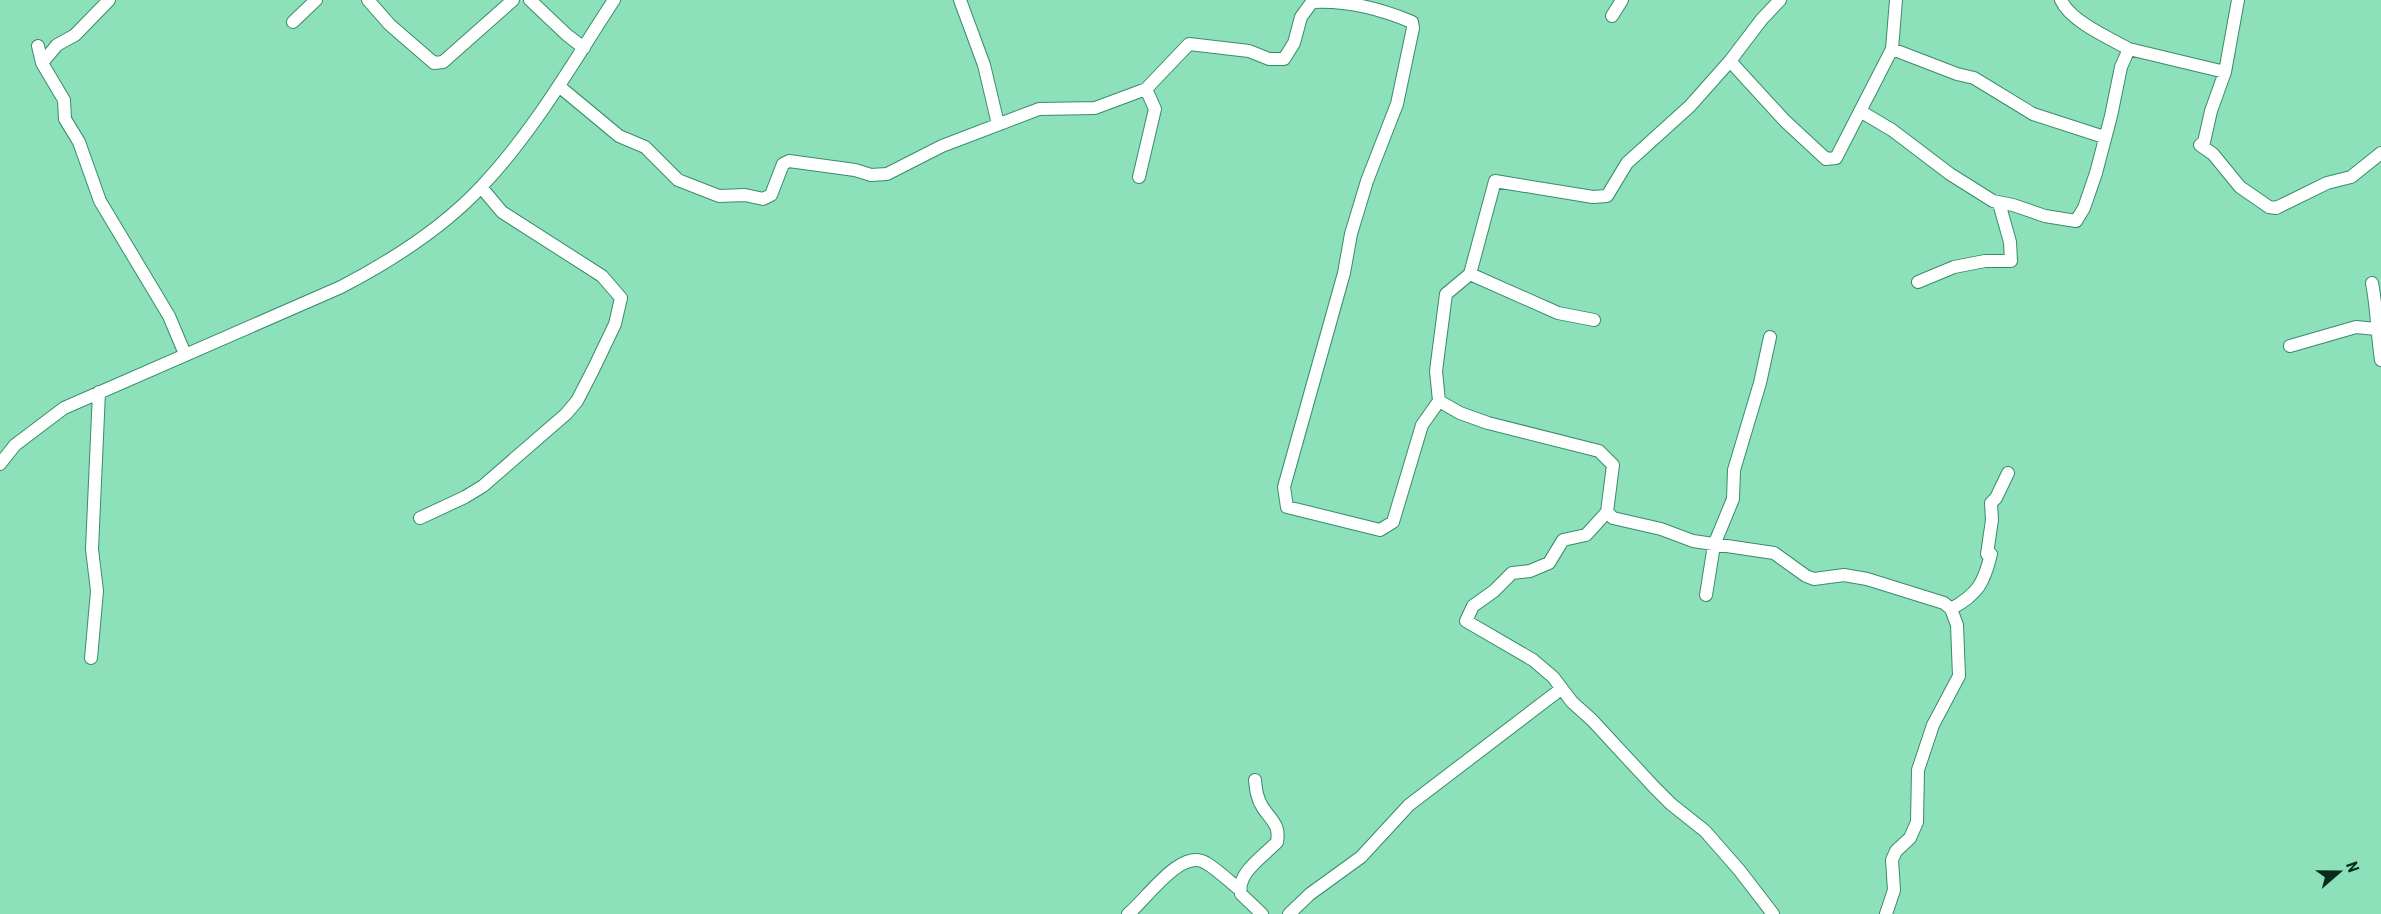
<svg xmlns="http://www.w3.org/2000/svg" width="2381" height="914" font-family="'Roboto Condensed',sans-serif">
	<style>
		.lines { fill: none; stroke-linecap: round; stroke-linejoin: round }
		.minor-casing { stroke: #388c6b; stroke-width: 14 }
		.minor { stroke: #fff; stroke-width: 12 }
	</style>
	<rect width="100%" height="100%" fill="#8ce0ba"/>
	<g class="lines">
		<defs>
			<path id="minor" d="M 368,0 L 390,25 L 434,63 L 443,62 L 513,0
				M 530,0 L 567,35 L 584,48
				M 960,0 L 984,65 L 998,124
				M 1780,0 L 1762,19 L 1730,61 L 1690,106 L 1627,163 L 1607,196 L 1593,197 L 1495,181 L 1470,274 L 1446,294 L 1436,371 L 1439,401 L 1460,413 L 1488,423 L 1599,451 L 1613,465 L 1607,512 L 1613,518 L 1661,529 L 1693,541 L 1774,553 L 1806,576 L 1814,579 L 1844,575 L 1867,579 L 1944,603 L 1951,609 L 1957,625 L 1959,676 L 1933,725 L 1918,770 L 1917,822 L 1910,838 L 1896,851 L 1892,860 L 1894,890 L 1886,914
				M 2061,0 C 2070,21 2109,38 2129,49
				M 2238,0 L 2225,72 L 2211,111 L 2204,142 L 2200,145 L 2213,154 L 2240,187 L 2269,207 L 2276,208 L 2327,183 L 2351,177 L 2381,153
				M 1612,16 L 1622,0
				M 293,22 L 316,0
				M 38,46 L 42,63 L 64,100 L 65,119 L 79,142 L 100,201 L 169,316 L 185,354
				M 1892,49 L 1957,74 L 1974,78 L 2033,114 L 2104,137
				M 1730,61 L 1785,121 L 1826,159 L 1836,158 L 1892,49 L 1896,0
				M 42,63 L 57,45 L 75,35 L 109,0
				M 560,87 L 619,136 L 645,147 L 678,180 L 719,196 L 745,195 L 763,199 L 771,195 L 783,164 L 789,161 L 855,170 L 871,175 L 887,174 L 942,146 L 1039,109 L 1095,108 L 1146,89 L 1189,44 L 1249,51 L 1269,59 L 1284,59 L 1294,43 L 1301,17 L 1312,2 C 1347,0 1379,8 1412,22 L 1413,28 L 1397,104 L 1367,181 L 1351,234 L 1344,273 L 1284,487 L 1287,507 L 1380,530 L 1393,522 L 1422,425 L 1439,401
				M 1860,111 L 1892,130 L 1950,174 L 1993,201 L 2013,205 L 2045,216 L 2076,221 L 2084,208 L 2096,173 L 2111,116 L 2121,67 L 2129,49 L 2225,72
				M 1139,177 L 1155,109 L 1146,89
				M 1470,274 L 1558,313 L 1594,320
				M 1918,282 L 1954,267 L 1985,261 L 2011,261 L 2010,242 L 1999,203
				M 2372,283 C 2377,308 2377,334 2381,360
				M 2290,346 L 2356,327 L 2376,329
				M 0,464 L 15,445 L 64,408 L 341,287 C 391,261 443,228 482,186 C 534,131 572,64 614,0
				M 1607,512 L 1586,535 L 1563,540 L 1549,563 L 1530,571 L 1512,573 L 1494,591 L 1473,606 L 1466,621 L 1533,660 L 1553,677 L 1572,702 L 1592,720 L 1654,787 L 1671,804 L 1705,831 L 1740,871 L 1773,914
				M 420,518 L 465,497 L 483,486 L 566,414 L 577,401 L 594,368 L 615,324 L 621,298 L 602,276 L 502,212 L 481,187
				M 1706,595 L 1714,545 L 1733,499 L 1734,470 L 1760,383 L 1770,337
				M 1951,609 C 1978,594 1984,583 1991,554 L 1987,554 L 1992,520 L 1991,503 L 1996,498 L 2008,473
				M 91,658 L 97,591 L 92,549 L 99,392
				M 1255,780 C 1256,790 1257,799 1263,808 C 1272,821 1280,825 1277,842 C 1264,856 1236,873 1241,894 L 1262,914
				M 1128,914 C 1146,900 1181,847 1206,863 C 1218,870 1229,881 1240,890
				M 1289,914 L 1310,894 L 1361,857 L 1409,805 L 1561,689"/>
		</defs>
		<use href="#minor" class="minor-casing"/>
		<use href="#minor" class="minor"/>
	</g>
	<g transform="translate(2339 872) rotate(70)" stroke="#8ce0ba" stroke-width="4.5" paint-order="stroke">
	<path d="M0-4.5L10 22L0 15L-10 22Z" fill="#072c1e"/>
	<text y="-9" font-size="16" font-weight="bold" text-anchor="middle" fill="#072c1e">N</text>
	</g>
</svg>
